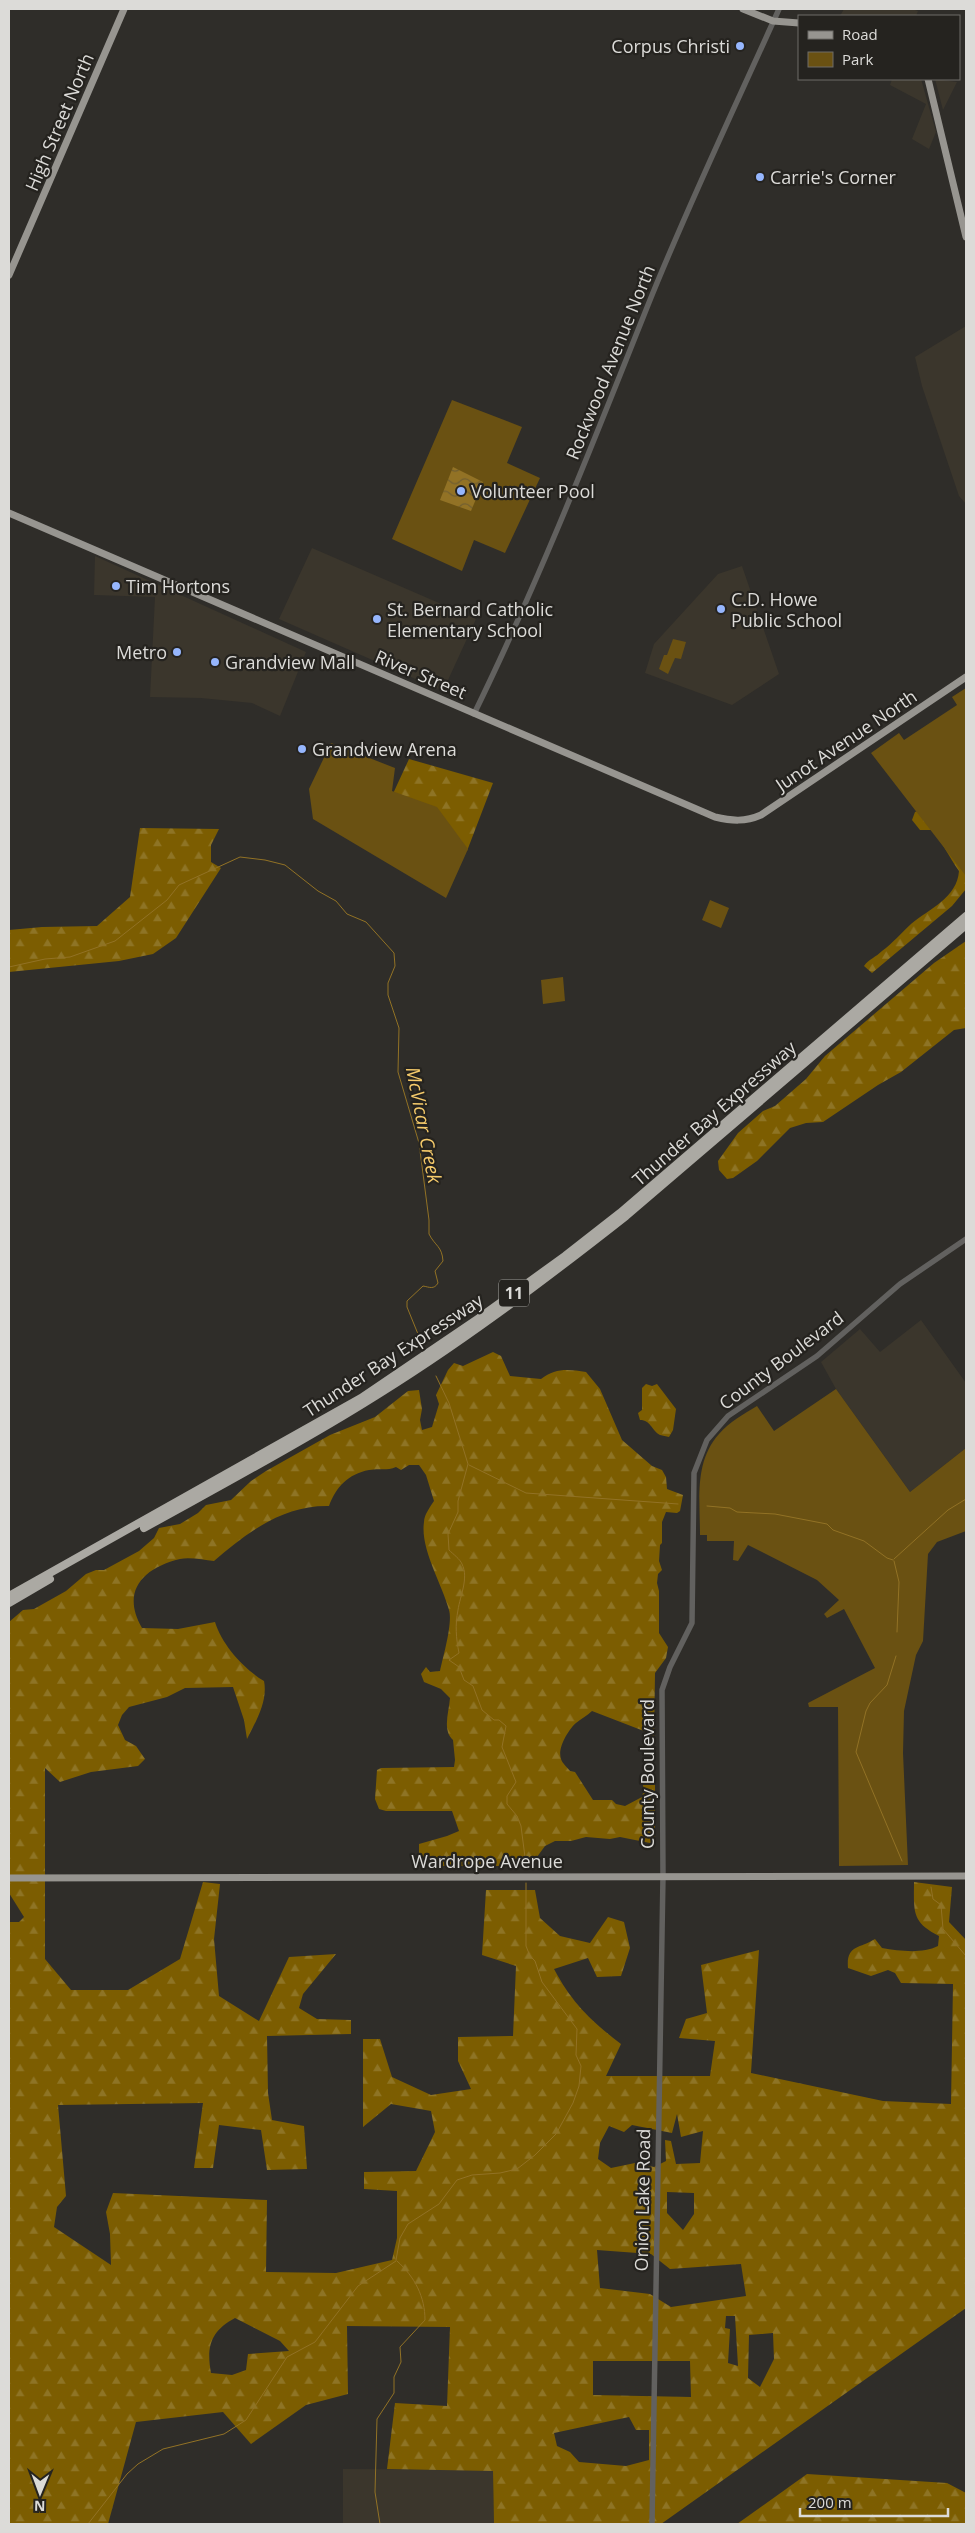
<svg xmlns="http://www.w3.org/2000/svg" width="975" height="2533" font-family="'Open Sans',sans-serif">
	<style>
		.built { fill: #3b362c }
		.forest { fill: url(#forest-firs); fill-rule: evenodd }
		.park { fill: #6a5112 }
		.water { fill: url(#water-waves) }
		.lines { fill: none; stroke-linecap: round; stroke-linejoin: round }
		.stream { stroke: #927225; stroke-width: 1 }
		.minor { stroke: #62615f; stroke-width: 5.5 }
		.major { stroke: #979590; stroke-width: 7 }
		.highway { stroke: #aba9a3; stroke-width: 8 }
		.poi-dot { fill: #96b6fd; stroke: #25231f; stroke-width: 2 }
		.labels { text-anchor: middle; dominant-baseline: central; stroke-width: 4.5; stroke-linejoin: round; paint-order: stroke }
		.shield { fill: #25231f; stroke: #a5a4a0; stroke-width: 1 }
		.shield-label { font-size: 16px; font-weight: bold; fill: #dcdbd8 }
		.poi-label { font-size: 18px; fill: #dcdbd8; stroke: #25231f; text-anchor: start }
		.street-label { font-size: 18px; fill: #dcdbd8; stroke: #25231f }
		.water-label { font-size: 19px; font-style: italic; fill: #f6cb6b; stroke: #25231f }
	</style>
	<defs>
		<pattern id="forest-firs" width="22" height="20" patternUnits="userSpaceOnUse" patternTransform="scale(1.25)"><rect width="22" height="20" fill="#7c5d01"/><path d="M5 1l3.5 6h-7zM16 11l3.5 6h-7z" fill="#8e7425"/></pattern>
		<pattern id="water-waves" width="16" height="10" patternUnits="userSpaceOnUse" patternTransform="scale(1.25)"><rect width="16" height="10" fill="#927225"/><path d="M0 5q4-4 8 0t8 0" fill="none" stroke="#725f30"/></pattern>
	</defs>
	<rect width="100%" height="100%" fill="#2f2d29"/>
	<path class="built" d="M 844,9 L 912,9 L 918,11 L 916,16 L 840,16 Z
		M 892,79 L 921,79 L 936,132 L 929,149 L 912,139 L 926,104 L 890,85 Z
		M 935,79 L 957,82 L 943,110 Z
		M 966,326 L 966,504 L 959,496 L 922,386 L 915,357 Z
		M 312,548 L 476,619 L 443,691 L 279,619 Z
		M 95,556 L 306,652 L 280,716 L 252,703 L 201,698 L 150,697 L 155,597 L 94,595 Z
		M 742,566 L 779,674 L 732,705 L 645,673 L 654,644 L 718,574 Z
		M 921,1320 L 966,1383 L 966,1448 L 910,1492 L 836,1389 L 821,1362 L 860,1329 L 880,1352 Z
		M 343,2469 L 493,2470 L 494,2524 L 343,2524 Z"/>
	<path class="forest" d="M 409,759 L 493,783 L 467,851 L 391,798 Z
		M 966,789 L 966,889 L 952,906 L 872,973 L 864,966 C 869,959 876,957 882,951 C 893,943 901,933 911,924 C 929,909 957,898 959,871 C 949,857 943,843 932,830 L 920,830 L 912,820 L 915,812 Z
		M 140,828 L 219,829 L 211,845 L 211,862 L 221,868 L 176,938 L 153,954 L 119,961 L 9,972 L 9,930 L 42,927 L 97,926 L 130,897 Z
		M 966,941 L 966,1028 L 954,1030 L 901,1072 L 878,1085 L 823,1122 L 806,1123 L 790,1128 L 757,1161 L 733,1178 L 727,1179 L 719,1170 L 718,1161 L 738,1133 L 763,1111 L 775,1106 L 806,1079 L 825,1056 L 934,963 Z
		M 493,1352 L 501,1356 L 510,1376 L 541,1379 C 555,1368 568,1369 586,1372 L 600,1389 L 622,1440 L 652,1466 L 662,1470 L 666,1477 L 667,1489 L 683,1495 L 680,1511 L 677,1513 L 666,1512 L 662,1522 L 662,1543 L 660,1545 L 659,1561 L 662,1570 L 658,1574 L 657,1583 L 659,1591 L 659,1633 L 668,1647 L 666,1658 L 655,1673 L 654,1741 L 649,1733 L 592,1711 C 587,1716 582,1718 576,1723 C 569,1729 557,1748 561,1759 C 562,1763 568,1768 570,1771 L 575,1772 L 593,1800 L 612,1800 L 616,1804 L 625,1806 L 642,1797 L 644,1789 L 642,1782 L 655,1780 L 655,1844 L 620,1837 L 610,1839 L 586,1837 L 571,1841 L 555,1841 L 545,1846 L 534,1861 L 519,1866 L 429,1866 L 419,1856 L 419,1844 L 447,1836 L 459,1831 L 452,1811 L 386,1811 L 379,1809 L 375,1799 L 377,1770 L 381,1768 L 454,1767 L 455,1760 L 453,1740 C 442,1730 449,1712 450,1698 L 441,1689 L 424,1682 L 421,1674 L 426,1667 L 430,1672 L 440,1671 C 443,1657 453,1623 449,1610 C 442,1584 420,1549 424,1522 C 424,1515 430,1507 434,1501 L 426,1475 L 419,1465 L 409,1465 L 401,1470 L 396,1467 C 387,1471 379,1468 369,1470 C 348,1474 336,1487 329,1506 C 283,1505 248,1532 214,1561 C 204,1560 190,1557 180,1559 C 142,1568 121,1592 142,1628 L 178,1629 L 215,1622 C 222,1645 244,1669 264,1681 C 268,1701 256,1721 247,1739 L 244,1720 L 233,1687 L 185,1688 L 167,1697 L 129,1707 L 122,1715 L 118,1725 L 125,1740 L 136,1746 L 145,1759 L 138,1766 L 91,1772 L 60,1782 L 45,1768 L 45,1959 L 71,1990 L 128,1990 L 180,1959 L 203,1882 L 220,1884 L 214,1939 L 219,1996 L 259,2021 L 289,1957 L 336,1954 L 303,1994 L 299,2008 L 317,2019 L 351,2020 L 351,2034 L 267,2036 L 268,2093 L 272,2120 L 304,2126 L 307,2169 L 267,2170 L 261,2130 L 219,2125 L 213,2168 L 194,2168 L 203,2103 L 58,2105 L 66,2196 L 57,2207 L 54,2227 L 111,2265 L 110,2234 L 106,2212 L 113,2193 L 267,2200 L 266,2272 L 336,2273 L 392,2260 L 397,2238 L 397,2191 L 364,2189 L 364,2172 L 416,2171 L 435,2132 L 431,2111 L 391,2104 L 363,2127 L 363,2039 L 380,2039 L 392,2077 L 431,2095 L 471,2089 L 458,2061 L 458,2037 L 513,2036 L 516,1966 L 482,1955 L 486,1890 L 535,1890 L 540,1918 L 560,1936 L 590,1943 L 608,1917 L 624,1922 L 630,1948 L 621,1976 L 597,1977 L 588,1958 L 554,1969 C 572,2003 591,2021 621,2044 L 606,2076 L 710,2076 L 715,2041 L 679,2038 L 686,2019 L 707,2013 L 701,1965 L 759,1950 L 751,2073 L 883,2101 L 951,2104 L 953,1984 L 901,1983 L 895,1973 L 888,1970 L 871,1976 L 848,1968 C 846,1945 859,1949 875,1939 L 882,1948 C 900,1951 922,1954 938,1946 L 939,1936 C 911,1922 914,1911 914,1882 L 952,1887 L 949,1922 L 966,1940 L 966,2308 L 661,2524 L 494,2524 L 493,2471 L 387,2469 L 395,2403 L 447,2406 L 450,2327 L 347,2326 L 348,2394 L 306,2405 L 251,2444 L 223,2412 L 136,2422 L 108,2524 L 9,2524 L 9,1927 L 10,1922 L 19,1922 L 24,1917 L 9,1893 L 9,1622 L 23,1610 L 34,1609 L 66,1591 L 86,1574 L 96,1570 L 104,1570 L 139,1551 L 154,1538 L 159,1528 L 180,1524 L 198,1513 L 206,1505 L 231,1500 L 251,1481 L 266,1471 L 330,1435 L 375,1417 L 408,1391 L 419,1390 L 422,1409 L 420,1420 L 422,1430 L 432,1427 L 439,1404 L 436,1395 L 448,1370 L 454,1363 L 463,1366 ZM 677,2114 L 681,2137 L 703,2131 L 700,2163 L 676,2164 L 671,2141 L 665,2140 L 666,2161 L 654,2167 L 635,2163 L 611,2168 L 598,2159 L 600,2143 L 609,2126 L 624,2132 L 632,2125 L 672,2133 ZM 667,2192 L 694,2193 L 694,2214 L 683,2230 L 667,2213 ZM 597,2250 L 651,2254 L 670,2269 L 741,2264 L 746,2296 L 671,2307 L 650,2294 L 600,2288 ZM 726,2316 L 735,2316 L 738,2366 L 728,2363 L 730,2329 L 725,2328 ZM 235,2318 L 280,2341 L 289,2351 L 248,2354 L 246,2370 L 232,2375 L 211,2373 C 206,2346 211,2331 235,2318 ZM 773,2333 L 774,2359 L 760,2387 L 748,2378 L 749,2335 ZM 593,2361 L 690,2361 L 691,2397 L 593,2395 ZM 629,2417 L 636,2430 L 649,2430 L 649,2460 L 626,2466 L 579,2462 L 570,2452 L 557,2446 L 554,2433 Z
		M 646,1384 L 652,1386 L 657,1384 L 676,1409 L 673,1430 L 669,1437 C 666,1436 663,1436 660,1435 C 651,1430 651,1420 640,1420 L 638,1413 L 642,1410 L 642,1388 Z
		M 807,2474 L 947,2483 L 966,2493 L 966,2524 L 737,2524 Z"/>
	<path class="park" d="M 452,400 L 522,427 L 507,463 L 540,478 L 505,553 L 474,540 L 462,571 L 392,539 Z
		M 673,639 L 686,642 L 681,659 L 675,658 L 668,674 L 659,669 L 664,655 L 667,655 Z
		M 966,688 L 966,876 L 871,753 L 899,733 L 904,740 L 957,705 L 952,697 Z
		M 331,743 L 395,768 L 392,791 L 437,807 L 468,849 L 446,898 L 313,819 L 309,789 Z
		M 710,900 L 729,908 L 721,928 L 702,920 Z
		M 563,977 L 565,1001 L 543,1004 L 541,980 Z
		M 836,1389 L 910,1492 L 966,1448 L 966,1531 L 937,1542 L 928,1554 L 923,1641 L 916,1655 L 904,1711 L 903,1753 L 908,1865 L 839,1866 L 838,1707 L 809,1707 L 808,1703 L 875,1668 L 844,1609 L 827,1618 L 824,1614 L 839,1600 L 817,1580 L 748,1545 L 738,1561 L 733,1560 L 734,1541 L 707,1541 L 707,1535 L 700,1535 C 700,1500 694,1462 719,1434 C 729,1422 744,1414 757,1406 L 774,1431 Z"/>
	<path class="water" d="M 453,467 L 483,482 L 471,511 L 440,500 Z"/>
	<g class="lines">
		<path class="stream" d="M 9,967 L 45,959 L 70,957 L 115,941 L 167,900 L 179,885 L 240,857 L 265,860 L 285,865 L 318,891 L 336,901 L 347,914 L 366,922 L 394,953 L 395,966 L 388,983 L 388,995 L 399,1028 L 398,1072 L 419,1143 L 429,1220 L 429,1234 C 435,1246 442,1246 443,1261 L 435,1271 L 438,1283 C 434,1290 429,1287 423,1286 L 407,1301 L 407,1307 L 418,1334
			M 436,1376 L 449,1403 L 468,1464 L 458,1501 L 458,1512 L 448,1534 L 449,1550 C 453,1554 460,1559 462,1564 C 469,1578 460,1596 458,1610 C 455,1625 456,1638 459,1653 L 449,1660 L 459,1667 L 464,1680 L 473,1686 L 482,1710 L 494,1720 L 499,1720 L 506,1726 L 502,1747 L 516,1782 L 507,1796 L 507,1804 L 517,1816 L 521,1826 L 526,1865
			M 469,1465 L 526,1493 L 678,1504
			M 707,1506 L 730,1508 L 737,1512 L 775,1514 L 827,1524 L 833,1530 L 864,1541 L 887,1558 L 893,1560
			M 894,1559 L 948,1510 L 966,1499
			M 894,1561 L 899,1582 L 897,1632
			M 896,1656 L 887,1685 L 870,1703 L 866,1711 L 856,1752 L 902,1861
			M 931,1887 L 933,1899 L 941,1905 L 943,1929 L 966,1956
			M 396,2260 L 400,2238 L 408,2224 L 439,2204 L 457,2180 L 472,2175 L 500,2173 L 517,2169 L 535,2155 L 556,2134 L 573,2103 L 579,2086 L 581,2066 L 576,2055 L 577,2029 L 542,1982 L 535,1961 L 530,1956 L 526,1946 L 526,1883
			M 88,2524 L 127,2474 L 138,2464 L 163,2449 L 224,2434 L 246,2420 L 287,2357 L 315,2342 L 358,2286 L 396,2261
			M 380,2524 L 375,2492 L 377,2419 L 394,2393 L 394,2377 L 401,2362 L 400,2347 L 425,2320 C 425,2297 415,2277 397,2261"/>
		<path class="minor" d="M 474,714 C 539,581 593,443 648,305 C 688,205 735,107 779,9
			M 652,2524 L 663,1876 L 662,1690 L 670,1667 L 692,1623 L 694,1473 L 707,1440 L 728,1416 L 817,1356 L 900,1284 L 966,1239"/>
		<path class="major" d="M 743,9 L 773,21 L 799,23
			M 928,79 L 966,237
			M 9,275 L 124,9
			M 9,513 L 715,817 C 732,821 745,822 761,815 L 966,677
			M 9,1878 L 966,1876"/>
		<path class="highway" d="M 144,1528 C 218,1487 293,1447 364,1403 C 456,1347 542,1282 626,1216 L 966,925
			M 9,1596 L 361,1398 L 479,1318 L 565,1256 L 620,1213 L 966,916
			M 9,1603 L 50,1579"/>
	</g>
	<g class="poi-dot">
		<circle cx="740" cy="46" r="5"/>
		<circle cx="760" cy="177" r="5"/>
		<circle cx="461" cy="491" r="5"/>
		<circle cx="116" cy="586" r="5"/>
		<circle cx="721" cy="609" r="5"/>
		<circle cx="377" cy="619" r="5"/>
		<circle cx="177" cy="652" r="5"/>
		<circle cx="215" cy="662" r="5"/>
		<circle cx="302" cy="749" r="5"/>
	</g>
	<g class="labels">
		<rect class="shield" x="499" y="1279.5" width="30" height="27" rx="4"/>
		<g class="shield-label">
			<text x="514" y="1293">11</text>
		</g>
		<g class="poi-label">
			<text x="730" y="46" text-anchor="end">Corpus Christi</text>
			<text x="770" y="177">Carrie's Corner</text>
			<text x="471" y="491">Volunteer Pool</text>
			<text x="126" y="586">Tim Hortons</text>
			<text x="731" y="599">C.D. Howe<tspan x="731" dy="21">Public School</tspan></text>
			<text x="387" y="609">St. Bernard Catholic<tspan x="387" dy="21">Elementary School</tspan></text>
			<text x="167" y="652" text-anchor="end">Metro</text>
			<text x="225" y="662">Grandview Mall</text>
			<text x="312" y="749">Grandview Arena</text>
		</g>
		<g class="street-label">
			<text transform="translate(59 122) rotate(-67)">High Street North</text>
			<text transform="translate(610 362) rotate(-68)">Rockwood Avenue North</text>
			<text transform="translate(421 674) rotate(23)">River Street</text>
			<text transform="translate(846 740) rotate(-34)">Junot Avenue North</text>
			<text transform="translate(714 1113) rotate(-41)">Thunder Bay Expressway</text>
			<text transform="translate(393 1355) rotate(-33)">Thunder Bay Expressway</text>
			<text transform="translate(781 1360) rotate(-37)">County Boulevard</text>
			<text transform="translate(647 1774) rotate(-90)">County Boulevard</text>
			<text x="487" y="1861">Wardrope Avenue</text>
			<text transform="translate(642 2200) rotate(-89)">Onion Lake Road</text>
		</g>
		<g class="water-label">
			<text transform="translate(424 1125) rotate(79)">McVicar Creek</text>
		</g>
	</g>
	<rect width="975" height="2533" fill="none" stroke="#dcdbd8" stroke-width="20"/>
	<rect x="798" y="15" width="162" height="65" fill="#25231f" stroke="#6e6d69"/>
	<rect x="808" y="31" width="25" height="8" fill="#979590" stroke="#6e6d69"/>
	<text x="842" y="40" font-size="15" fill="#dcdbd8">Road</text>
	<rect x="808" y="52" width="25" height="15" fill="#6a5112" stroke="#6e6d69"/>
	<text x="842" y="65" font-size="15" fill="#dcdbd8">Park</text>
	<g transform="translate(40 2493) rotate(181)" stroke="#25231f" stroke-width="4" paint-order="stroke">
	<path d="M0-4L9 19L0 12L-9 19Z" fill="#dcdbd8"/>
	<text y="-8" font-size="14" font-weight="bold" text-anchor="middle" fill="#dcdbd8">N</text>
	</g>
	<path d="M800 2508v8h148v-8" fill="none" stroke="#dcdbd8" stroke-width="2.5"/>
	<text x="808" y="2508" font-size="15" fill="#dcdbd8" stroke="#25231f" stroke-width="4" paint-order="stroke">200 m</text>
</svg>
